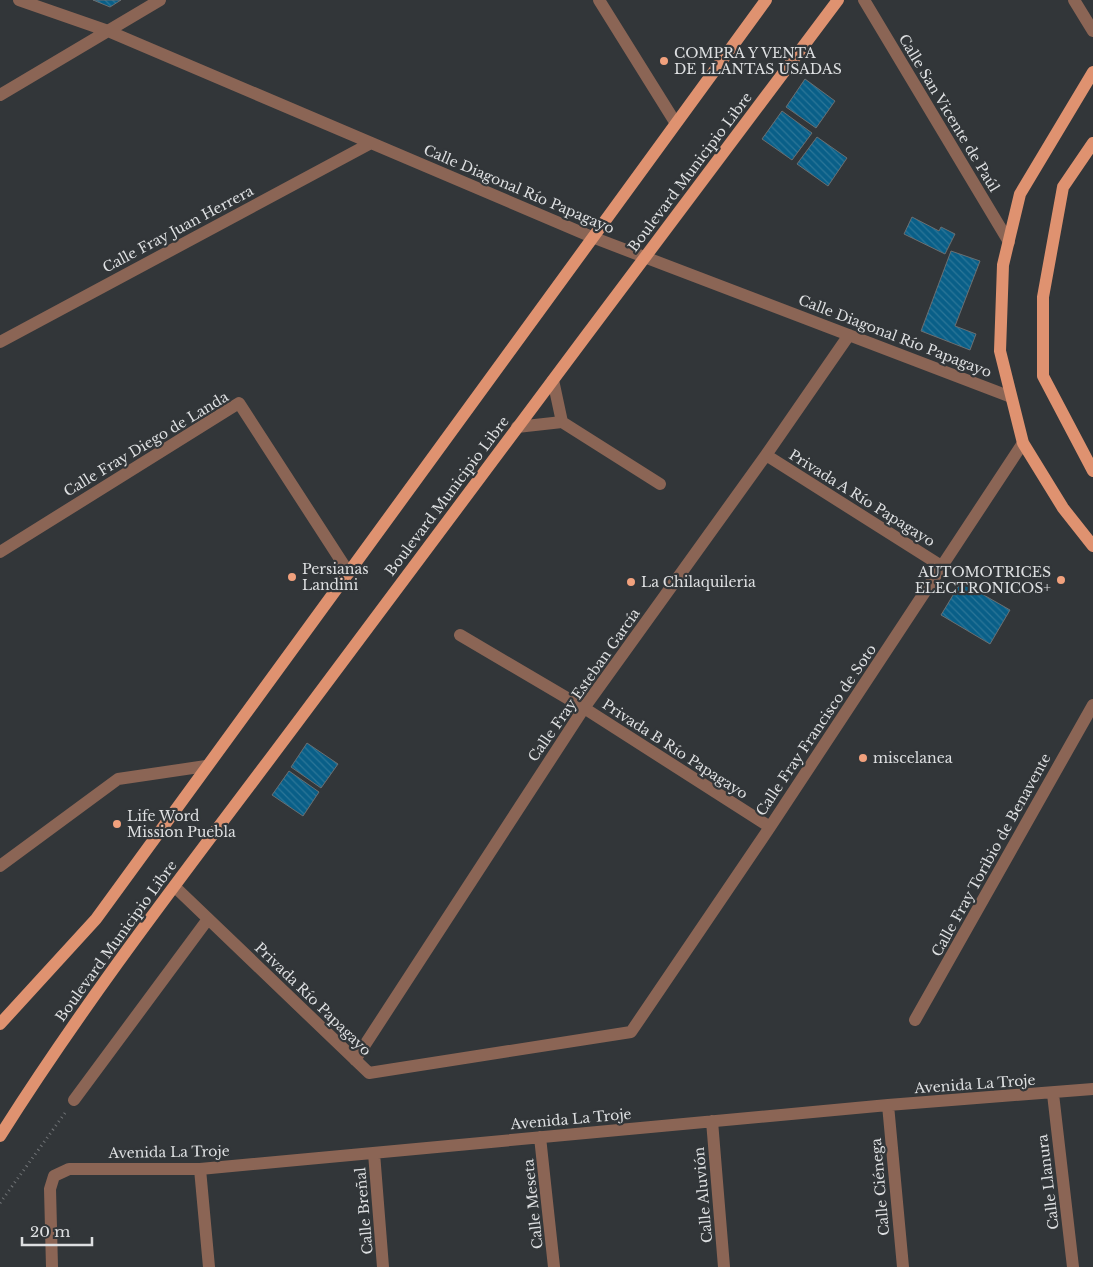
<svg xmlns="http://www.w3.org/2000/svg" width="1093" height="1267" font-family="'Libre Baskerville',serif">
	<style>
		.building { fill: url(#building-back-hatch); stroke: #6a6f72 }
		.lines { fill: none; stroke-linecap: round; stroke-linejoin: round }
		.path { stroke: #727578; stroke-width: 3; stroke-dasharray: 1 4; stroke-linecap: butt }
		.minor { stroke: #8b6555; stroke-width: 12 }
		.major { stroke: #df9270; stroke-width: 12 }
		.poi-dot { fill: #f1a17d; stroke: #323639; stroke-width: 2 }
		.labels { text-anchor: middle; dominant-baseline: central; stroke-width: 4.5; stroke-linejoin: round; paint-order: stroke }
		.poi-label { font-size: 14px; fill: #dddfe1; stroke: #323639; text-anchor: start }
		.street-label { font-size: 14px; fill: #dddfe1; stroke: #323639 }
	</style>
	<defs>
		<pattern id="building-back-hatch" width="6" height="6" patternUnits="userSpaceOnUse" patternTransform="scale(1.25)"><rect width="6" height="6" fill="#095f88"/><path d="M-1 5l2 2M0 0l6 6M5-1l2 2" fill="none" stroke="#2c7698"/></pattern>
	</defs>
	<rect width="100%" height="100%" fill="#323639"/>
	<path class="building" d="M 93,0 L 121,0 L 110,7 Z
		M 805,79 L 835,101 L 816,128 L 786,107 Z
		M 782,111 L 812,133 L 792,160 L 762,139 Z
		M 817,137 L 847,158 L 828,186 L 797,164 Z
		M 912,217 L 939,231 L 941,227 L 955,234 L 945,254 L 904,234 Z
		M 951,251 L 980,261 L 955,326 L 976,334 L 970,350 L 921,331 Z
		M 961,582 L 1010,610 L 990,644 L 941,615 Z
		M 307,743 L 338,764 L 321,788 L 291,767 Z
		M 289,771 L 319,792 L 303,816 L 272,795 Z"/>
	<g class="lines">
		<path class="path" d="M 0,1203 L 65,1113"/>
		<path class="minor" d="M 19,0 L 108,31 L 592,237 L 1011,397
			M 599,0 L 675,122
			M 864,0 L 1009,242
			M 1074,0 L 1093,31
			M 0,95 L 160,0
			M 0,342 L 371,143
			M 553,380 L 562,422
			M 517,427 L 562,422 L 660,484
			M 766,455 L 943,567
			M 0,552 L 239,403 L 349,573
			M 460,635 L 584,708 L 770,827
			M 0,866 L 118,779 L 206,766
			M 175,887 L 369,1073 L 631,1032 L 770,827 L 1023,443
			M 915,1020 L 1093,705
			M 355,1060 L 584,708 L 766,455 L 849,335
			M 1053,1094 L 1073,1267
			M 74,1100 L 208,919
			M 888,1105 L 903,1267
			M 712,1121 L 724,1267
			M 540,1137 L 554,1267
			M 374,1153 L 383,1267
			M 200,1169 L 209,1267
			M 52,1267 L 50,1189 L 54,1176 L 69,1169 L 200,1169 L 888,1105 L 1093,1089"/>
		<path class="major" d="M 1093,72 L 1020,194 L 1003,265 L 1000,351 L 1023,443 L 1063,508 L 1093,546
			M 1093,143 L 1063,187 L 1043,297 L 1043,376 L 1093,471
			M 0,1024 L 96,919 L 766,0
			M 0,1136 C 92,990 199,854 302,716 C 480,476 659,239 838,0"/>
	</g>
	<g class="poi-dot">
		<circle cx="664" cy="61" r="5"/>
		<circle cx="292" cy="577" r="5"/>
		<circle cx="1061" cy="580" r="5"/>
		<circle cx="631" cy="582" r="5"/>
		<circle cx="863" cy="758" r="5"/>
		<circle cx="117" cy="824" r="5"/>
	</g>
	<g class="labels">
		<g class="poi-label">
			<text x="674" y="53">COMPRA Y VENTA<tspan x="674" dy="16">DE LLANTAS USADAS</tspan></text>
			<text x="302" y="569">Persianas<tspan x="302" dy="16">Landini</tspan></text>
			<text x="1051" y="572" text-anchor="end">AUTOMOTRICES<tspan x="1051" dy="16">ELECTRONICOS+</tspan></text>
			<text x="641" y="582">La Chilaquileria</text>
			<text x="873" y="758">miscelanea</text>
			<text x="127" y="816">Life Word<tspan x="127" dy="16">Mission Puebla</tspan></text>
		</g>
		<g class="street-label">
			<text transform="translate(949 113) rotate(59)">Calle San Vicente de Paúl</text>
			<text transform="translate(690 172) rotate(-53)">Boulevard Municipio Libre</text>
			<text transform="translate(519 189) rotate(23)">Calle Diagonal Río Papagayo</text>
			<text transform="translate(178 229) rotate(-28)">Calle Fray Juan Herrera</text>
			<text transform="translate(895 336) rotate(21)">Calle Diagonal Río Papagayo</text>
			<text transform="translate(146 444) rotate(-31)">Calle Fray Diego de Landa</text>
			<text transform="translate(447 496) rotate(-53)">Boulevard Municipio Libre</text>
			<text transform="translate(862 498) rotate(32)">Privada A Río Papagayo</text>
			<text transform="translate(584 685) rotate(-55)">Calle Fray Esteban García</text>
			<text transform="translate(816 730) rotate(-56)">Calle Fray Francisco de Soto</text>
			<text transform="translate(675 749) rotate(33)">Privada B Río Papagayo</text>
			<text transform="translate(991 855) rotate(-61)">Calle Fray Toribio de Benavente</text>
			<text transform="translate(116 941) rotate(-54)">Boulevard Municipio Libre</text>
			<text transform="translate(313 999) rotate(44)">Privada Río Papagayo</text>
			<text transform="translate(975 1084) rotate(-4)">Avenida La Troje</text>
			<text transform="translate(571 1119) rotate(-5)">Avenida La Troje</text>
			<text transform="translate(169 1152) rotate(-1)">Avenida La Troje</text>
			<text transform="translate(1048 1182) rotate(-97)">Calle Llanura</text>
			<text transform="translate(880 1187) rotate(-95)">Calle Ciénega</text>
			<text transform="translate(703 1195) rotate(-95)">Calle Aluvión</text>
			<text transform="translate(533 1204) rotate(-96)">Calle Meseta</text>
			<text transform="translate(364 1211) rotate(-95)">Calle Breñal</text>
		</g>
	</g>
	<path d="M22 1237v8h70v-8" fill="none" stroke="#dddfe1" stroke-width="2.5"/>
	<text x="30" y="1237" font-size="15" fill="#dddfe1" stroke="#323639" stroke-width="4" paint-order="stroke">20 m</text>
</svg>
